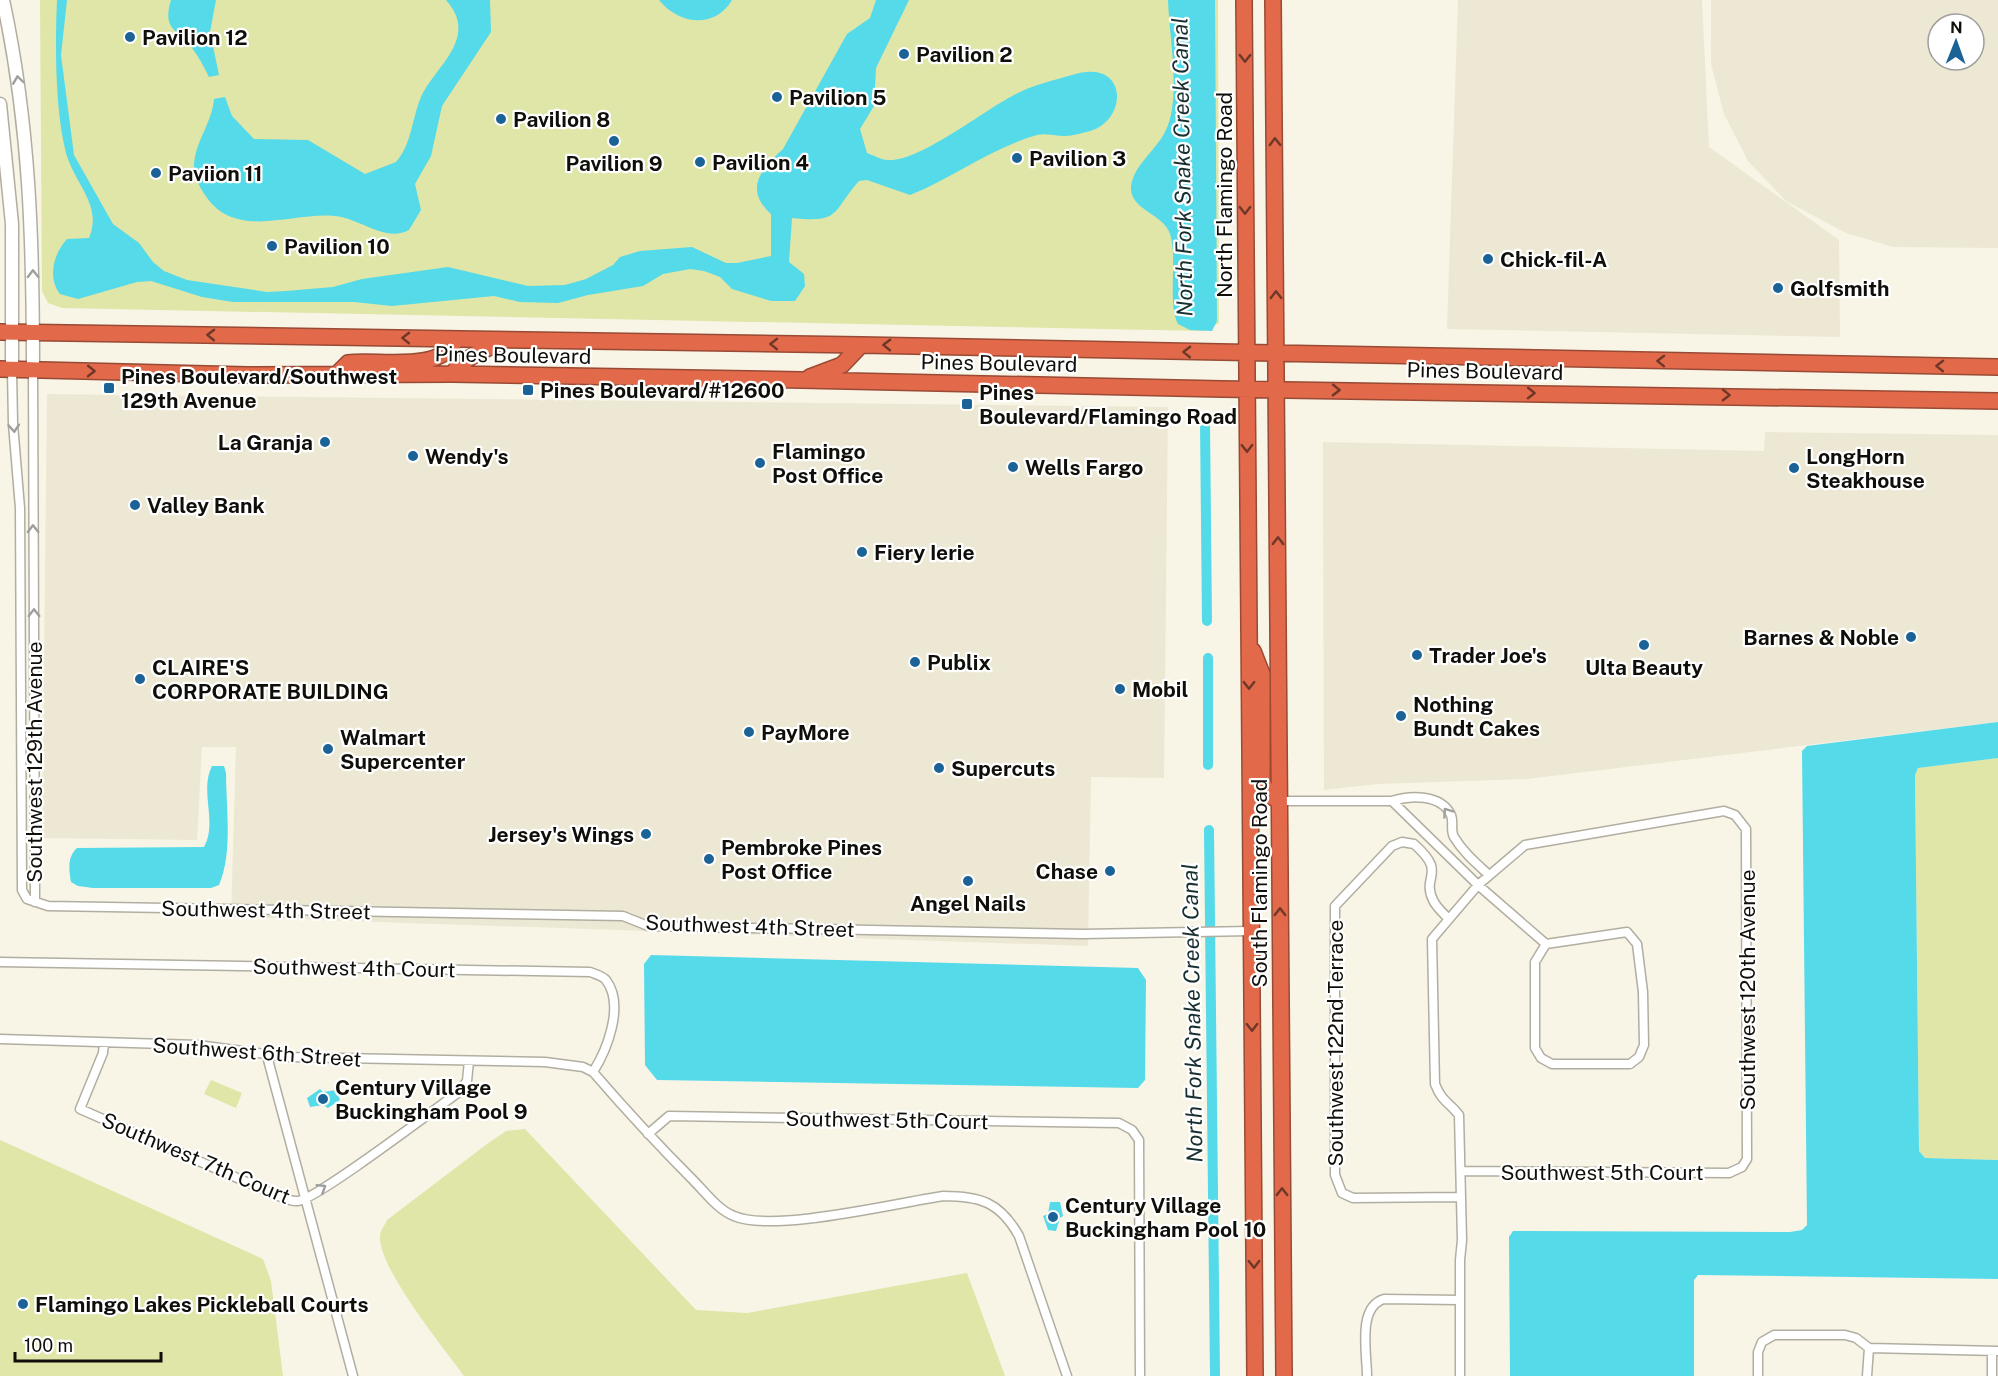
<svg xmlns="http://www.w3.org/2000/svg" width="1998" height="1376" font-family="'Public Sans',sans-serif">
	<style>
		.built { fill: #ece8d3; fill-rule: evenodd }
		.green { fill: #e0e5a8 }
		.water { fill: #54dae8 }
		.lines { fill: none; stroke-linecap: round; stroke-linejoin: round }
		.canal { stroke: #54dae8; stroke-width: 10 }
		.street-casing { stroke: #b1aea1; stroke-width: 11 }
		.secondary-casing { stroke: #b1aea1; stroke-width: 15 }
		.highway-casing { stroke: #984a34; stroke-width: 18 }
		.street { stroke: #fff; stroke-width: 8 }
		.secondary { stroke: #fff; stroke-width: 12 }
		.highway { stroke: #e26a4b; stroke-width: 15 }
		.oneway { stroke: #6e3727 }
		.oneway2 { stroke: #9f9f9d }
		.poi-dot { fill: #1b6296; stroke: #fff; stroke-width: 2 }
		.labels { text-anchor: middle; dominant-baseline: central; stroke-width: 4.5; stroke-linejoin: round; paint-order: stroke }
		.poi-label { font-size: 21px; font-weight: bold; fill: #0f0e09; stroke: #fff; text-anchor: start }
		.street-label { font-size: 21px; fill: #0f0e09; stroke: #fff }
		.water-label { font-size: 22px; font-style: italic; fill: #182f32; stroke: #fff }
	</style>
	<rect width="100%" height="100%" fill="#f8f5e7"/>
	<path class="built" d="M 1458,0 L 1702,0 L 1709,147 L 1839,240 L 1840,337 L 1447,329 Z
		M 1711,0 L 1998,0 L 1998,248 L 1893,247 L 1846,233 L 1786,201 L 1748,161 L 1724,114 L 1711,64 ZM 1938,24 L 1974,24 L 1974,60 L 1938,60 Z
		M 47,394 L 1168,407 L 1164,778 L 1091,777 L 1088,946 L 231,917 L 236,747 L 202,747 L 197,840 L 42,838 Z
		M 1765,432 L 1998,435 L 1998,722 L 1527,779 L 1378,784 L 1324,790 L 1323,442 L 1764,451 Z"/>
	<path class="green" d="M 40,0 L 1218,0 L 1219,323 L 1204,331 L 62,308 L 48,303 L 42,291 Z
		M 1998,758 L 1998,1160 L 1925,1158 L 1919,1151 L 1915,775 L 1917,768 Z
		M 211,1080 L 242,1093 L 236,1108 L 204,1094 Z
		M 525,1129 L 696,1310 L 747,1313 L 967,1273 L 1005,1376 L 464,1376 C 444,1348 378,1268 380,1236 C 380,1231 385,1225 387,1220 L 487,1144 L 506,1131 Z
		M 0,1140 L 263,1259 L 271,1281 L 283,1376 L 0,1376 Z"/>
	<path class="water" d="M 57,0 L 67,0 L 61,55 L 74,155 L 113,224 L 139,243 L 153,262 L 164,271 L 187,280 L 267,292 L 286,291 L 333,287 L 362,279 L 448,267 L 528,286 L 565,285 L 586,279 L 613,265 L 620,257 L 640,251 L 692,247 L 726,263 L 737,263 L 771,256 L 771,214 C 744,189 760,170 783,149 L 847,34 L 870,18 L 876,0 L 909,0 L 876,68 L 874,106 L 860,129 L 867,153 C 873,155 881,160 888,160 C 921,162 987,107 1020,92 C 1036,84 1055,80 1072,75 C 1130,56 1129,124 1086,132 C 1079,134 1071,136 1064,136 C 1055,136 1045,133 1037,135 C 991,148 953,178 910,195 L 867,180 L 859,181 C 831,213 841,223 792,218 L 789,262 L 804,274 L 805,286 L 795,301 L 771,301 L 732,289 L 720,277 L 704,271 L 690,269 L 663,274 L 643,286 L 588,295 L 558,303 L 520,302 L 494,296 L 392,306 L 354,302 L 233,302 L 202,297 L 151,281 L 137,282 L 78,299 L 60,294 C 47,277 54,253 67,239 L 89,238 C 103,205 75,185 66,153 C 55,110 55,45 57,0 Z
		M 171,0 L 216,0 L 210,32 L 219,75 L 209,77 C 204,67 199,57 192,48 C 177,29 162,30 171,0 Z
		M 446,0 L 490,0 L 491,32 L 442,106 L 431,156 L 415,184 L 421,210 L 409,230 C 385,243 358,217 334,216 C 291,212 235,241 205,195 C 199,186 193,175 194,165 C 195,142 212,123 214,99 L 225,97 L 232,116 L 254,139 L 308,140 L 365,174 L 396,162 C 412,144 412,118 421,97 C 435,66 480,38 446,0 Z
		M 659,0 L 732,0 C 715,29 679,25 659,0 Z
		M 1168,0 L 1215,0 L 1217,321 L 1212,331 L 1190,330 L 1178,324 C 1167,303 1178,258 1170,234 C 1163,213 1129,210 1131,186 C 1134,165 1156,150 1165,132 C 1182,99 1169,37 1168,0 Z
		M 1998,722 L 1998,758 L 1918,768 L 1915,775 L 1919,1151 L 1925,1158 L 1998,1160 L 1998,1279 L 1698,1275 L 1694,1280 L 1694,1376 L 1510,1376 L 1509,1237 L 1513,1231 L 1790,1232 L 1802,1230 L 1807,1225 L 1802,751 L 1807,746 Z
		M 212,766 L 224,766 L 226,773 C 226,808 233,852 219,885 L 211,888 L 93,888 L 78,886 L 71,882 C 69,870 67,857 77,848 L 204,847 C 218,822 199,791 212,766 Z
		M 651,955 L 1138,968 L 1146,980 L 1145,1080 L 1138,1088 L 657,1080 L 645,1065 L 644,964 Z
		M 320,1089 L 323,1092 L 336,1090 L 340,1100 L 328,1108 L 323,1105 L 310,1107 L 307,1098 Z
		M 1050,1202 L 1060,1202 L 1063,1216 L 1060,1218 L 1056,1231 L 1048,1230 L 1043,1216 L 1048,1214 Z"/>
	<g class="lines">
		<path class="canal" d="M 1205,422 L 1207,621
			M 1208,658 L 1208,765
			M 1209,830 L 1215,1376"/>
		<defs>
			<path id="street" d="M 12,370 L 13,424 L 20,508 L 22,890 L 27,899 L 48,906 L 623,916 L 648,926 L 1083,934 L 1251,931
				M 33,370 L 35,902
				M 1279,801 L 1392,801 C 1410,795 1441,794 1451,815 C 1454,822 1450,830 1454,837 C 1463,852 1476,863 1489,875
				M 1392,801 L 1478,885 L 1546,944 L 1535,962 L 1535,1048 L 1541,1058 L 1552,1064 L 1630,1064 L 1639,1057 L 1644,1045 L 1643,992 L 1637,944 L 1627,932 L 1546,944
				M 1449,919 C 1443,913 1436,907 1433,900 C 1421,875 1448,874 1414,844 L 1402,842 L 1392,846 L 1335,906 L 1335,1175 L 1342,1193 L 1353,1198 L 1461,1197
				M 0,962 L 590,972 C 595,974 603,976 606,980 C 625,1005 607,1050 593,1072
				M 0,1039 L 198,1045 L 288,1057 L 545,1062 L 583,1067 L 593,1072 C 625,1109 658,1145 693,1180 C 705,1192 718,1210 734,1216 C 772,1233 897,1203 943,1196 C 980,1196 1000,1202 1019,1236 L 1067,1376
				M 104,1043 L 103,1053 L 80,1109 L 276,1195 C 282,1197 291,1202 298,1201 C 317,1199 435,1109 459,1092 L 467,1081 L 469,1061
				M 267,1056 L 353,1376
				M 648,1134 L 669,1116 L 1119,1123 L 1132,1130 L 1139,1140 L 1140,1376
				M 1367,1376 C 1367,1353 1357,1307 1384,1299 L 1459,1300
				M 1460,1376 L 1460,1260 L 1462,1240 L 1459,1115 C 1448,1101 1442,1102 1435,1084 L 1432,939 L 1478,885 L 1525,845 L 1724,811 L 1735,815 L 1746,829 L 1747,1159 L 1742,1167 L 1729,1173 L 1461,1171
				M 1758,1376 L 1758,1352 L 1762,1342 L 1774,1335 L 1845,1335 L 1856,1338 L 1869,1348 L 1998,1351
				M 1867,1376 L 1869,1348
				M 1992,1376 L 1992,1351"/>
			<path id="secondary" d="M 3,0 C 30,125 33,243 33,370
				M 0,104 L 12,224 L 12,370"/>
			<path id="highway" d="M 1244,0 L 1255,1376
				M 1273,0 L 1284,1376
				M 0,332 L 861,345 L 1998,367
				M 0,369 L 248,375 L 452,374 L 801,380 L 1222,389 L 1998,401
				M 452,374 C 465,357 484,350 503,341
				M 335,376 L 348,363 C 379,359 441,374 456,339
				M 810,377 L 842,365 L 861,345
				M 1253,651 L 1262,674 L 1262,782 L 1269,795 L 1279,801"/>
		</defs>
		<use href="#street" class="street-casing"/>
		<use href="#secondary" class="secondary-casing"/>
		<use href="#highway" class="highway-casing"/>
		<use href="#street" class="street"/>
		<use href="#secondary" class="secondary"/>
		<use href="#highway" class="highway"/>
	</g>
	<defs><path id="oneway-chevron" d="M-2-3.5L2.5 0L-2 3.5" fill="none" stroke-width="1.6" stroke-linecap="round" stroke-linejoin="round" transform="scale(1.5)"/></defs>
	<g class="oneway">
		<use href="#oneway-chevron" transform="translate(1245 58) rotate(90)"/>
		<use href="#oneway-chevron" transform="translate(1275 142) rotate(-91)"/>
		<use href="#oneway-chevron" transform="translate(1245 210) rotate(90)"/>
		<use href="#oneway-chevron" transform="translate(1276 295) rotate(-91)"/>
		<use href="#oneway-chevron" transform="translate(211 335) rotate(-179)"/>
		<use href="#oneway-chevron" transform="translate(406 338) rotate(-179)"/>
		<use href="#oneway-chevron" transform="translate(774 344) rotate(-179)"/>
		<use href="#oneway-chevron" transform="translate(887 345) rotate(-179)"/>
		<use href="#oneway-chevron" transform="translate(1187 352) rotate(-179)"/>
		<use href="#oneway-chevron" transform="translate(1661 361) rotate(-179)"/>
		<use href="#oneway-chevron" transform="translate(1940 366) rotate(-179)"/>
		<use href="#oneway-chevron" transform="translate(91 371) rotate(1)"/>
		<use href="#oneway-chevron" transform="translate(1336 390) rotate(1)"/>
		<use href="#oneway-chevron" transform="translate(1531 393) rotate(1)"/>
		<use href="#oneway-chevron" transform="translate(1726 395) rotate(1)"/>
		<use href="#oneway-chevron" transform="translate(1247 448) rotate(89)"/>
		<use href="#oneway-chevron" transform="translate(1278 541) rotate(-90)"/>
		<use href="#oneway-chevron" transform="translate(1249 685) rotate(90)"/>
		<use href="#oneway-chevron" transform="translate(1280 912) rotate(-90)"/>
		<use href="#oneway-chevron" transform="translate(1252 1027) rotate(89)"/>
		<use href="#oneway-chevron" transform="translate(1282 1192) rotate(-90)"/>
		<use href="#oneway-chevron" transform="translate(1254 1264) rotate(89)"/>
	</g>
	<g class="oneway2">
		<use href="#oneway-chevron" transform="translate(18 80) rotate(-98)"/>
		<use href="#oneway-chevron" transform="translate(33 274) rotate(-91)"/>
		<use href="#oneway-chevron" transform="translate(14 428) rotate(86)"/>
		<use href="#oneway-chevron" transform="translate(33 529) rotate(-91)"/>
		<use href="#oneway-chevron" transform="translate(34 613) rotate(-90)"/>
		<use href="#oneway-chevron" transform="translate(1447 812) rotate(-125)"/>
		<use href="#oneway-chevron" transform="translate(322 1188) rotate(-32)"/>
	</g>
	<g class="poi-dot">
		<circle cx="130" cy="37" r="6"/>
		<circle cx="904" cy="54" r="6"/>
		<circle cx="777" cy="97" r="6"/>
		<circle cx="501" cy="119" r="6"/>
		<circle cx="614" cy="141" r="6"/>
		<circle cx="1017" cy="158" r="6"/>
		<circle cx="700" cy="162" r="6"/>
		<circle cx="156" cy="173" r="6"/>
		<circle cx="272" cy="246" r="6"/>
		<circle cx="1488" cy="259" r="6"/>
		<circle cx="1778" cy="288" r="6"/>
		<rect x="103" y="382" width="12" height="12" rx="3"/>
		<rect x="522" y="384" width="12" height="12" rx="3"/>
		<rect x="961" y="398" width="12" height="12" rx="3"/>
		<circle cx="325" cy="442" r="6"/>
		<circle cx="413" cy="456" r="6"/>
		<circle cx="760" cy="463" r="6"/>
		<circle cx="1013" cy="467" r="6"/>
		<circle cx="1794" cy="468" r="6"/>
		<circle cx="135" cy="505" r="6"/>
		<circle cx="862" cy="552" r="6"/>
		<circle cx="1911" cy="637" r="6"/>
		<circle cx="1644" cy="645" r="6"/>
		<circle cx="1417" cy="655" r="6"/>
		<circle cx="915" cy="662" r="6"/>
		<circle cx="140" cy="679" r="6"/>
		<circle cx="1120" cy="689" r="6"/>
		<circle cx="1401" cy="716" r="6"/>
		<circle cx="749" cy="732" r="6"/>
		<circle cx="328" cy="749" r="6"/>
		<circle cx="939" cy="768" r="6"/>
		<circle cx="646" cy="834" r="6"/>
		<circle cx="709" cy="859" r="6"/>
		<circle cx="1110" cy="871" r="6"/>
		<circle cx="968" cy="881" r="6"/>
		<circle cx="323" cy="1099" r="6"/>
		<circle cx="1053" cy="1217" r="6"/>
		<circle cx="23" cy="1304" r="6"/>
	</g>
	<g class="labels">
		<g class="poi-label">
			<text x="142" y="37">Pavilion 12</text>
			<text x="916" y="54">Pavilion 2</text>
			<text x="789" y="97">Pavilion 5</text>
			<text x="513" y="119">Pavilion 8</text>
			<text x="1029" y="158">Pavilion 3</text>
			<text x="712" y="162">Pavilion 4</text>
			<text x="614" y="163" text-anchor="middle">Pavilion 9</text>
			<text x="168" y="173">Paviion 11</text>
			<text x="284" y="246">Pavilion 10</text>
			<text x="1500" y="259">Chick-fil-A</text>
			<text x="1790" y="288">Golfsmith</text>
			<text x="121" y="376">Pines Boulevard/Southwest<tspan x="121" dy="24">129th Avenue</tspan></text>
			<text x="540" y="390">Pines Boulevard/#12600</text>
			<text x="979" y="392">Pines<tspan x="979" dy="24">Boulevard/Flamingo Road</tspan></text>
			<text x="313" y="442" text-anchor="end">La Granja</text>
			<text x="772" y="451">Flamingo<tspan x="772" dy="24">Post Office</tspan></text>
			<text x="425" y="456">Wendy's</text>
			<text x="1806" y="456">LongHorn<tspan x="1806" dy="24">Steakhouse</tspan></text>
			<text x="1025" y="467">Wells Fargo</text>
			<text x="147" y="505">Valley Bank</text>
			<text x="874" y="552">Fiery Ierie</text>
			<text x="1899" y="637" text-anchor="end">Barnes &amp; Noble</text>
			<text x="1429" y="655">Trader Joe's</text>
			<text x="927" y="662">Publix</text>
			<text x="152" y="667">CLAIRE'S<tspan x="152" dy="24">CORPORATE BUILDING</tspan></text>
			<text x="1644" y="667" text-anchor="middle">Ulta Beauty</text>
			<text x="1132" y="689">Mobil</text>
			<text x="1413" y="704">Nothing<tspan x="1413" dy="24">Bundt Cakes</tspan></text>
			<text x="761" y="732">PayMore</text>
			<text x="340" y="737">Walmart<tspan x="340" dy="24">Supercenter</tspan></text>
			<text x="951" y="768">Supercuts</text>
			<text x="634" y="834" text-anchor="end">Jersey's Wings</text>
			<text x="721" y="847">Pembroke Pines<tspan x="721" dy="24">Post Office</tspan></text>
			<text x="1098" y="871" text-anchor="end">Chase</text>
			<text x="968" y="903" text-anchor="middle">Angel Nails</text>
			<text x="335" y="1087">Century Village<tspan x="335" dy="24">Buckingham Pool 9</tspan></text>
			<text x="1065" y="1205">Century Village<tspan x="1065" dy="24">Buckingham Pool 10</tspan></text>
			<text x="35" y="1304">Flamingo Lakes Pickleball Courts</text>
		</g>
		<g class="street-label">
			<text transform="translate(1224 195) rotate(-90)">North Flamingo Road</text>
			<text transform="translate(513 355) rotate(1)">Pines Boulevard</text>
			<text transform="translate(999 363) rotate(1)">Pines Boulevard</text>
			<text transform="translate(1485 371) rotate(1)">Pines Boulevard</text>
			<text transform="translate(34 762) rotate(-90)">Southwest 129th Avenue</text>
			<text transform="translate(1259 883) rotate(-90)">South Flamingo Road</text>
			<text transform="translate(266 910) rotate(1)">Southwest 4th Street</text>
			<text transform="translate(750 926) rotate(2)">Southwest 4th Street</text>
			<text transform="translate(354 968) rotate(1)">Southwest 4th Court</text>
			<text transform="translate(1747 990) rotate(-90)">Southwest 120th Avenue</text>
			<text transform="translate(1335 1043) rotate(-90)">Southwest 122nd Terrace</text>
			<text transform="translate(257 1052) rotate(4)">Southwest 6th Street</text>
			<text transform="translate(887 1120) rotate(1)">Southwest 5th Court</text>
			<text transform="translate(196 1158) rotate(23)">Southwest 7th Court</text>
			<text x="1602" y="1172">Southwest 5th Court</text>
		</g>
		<g class="water-label">
			<text transform="translate(1182 167) rotate(-91)">North Fork Snake Creek Canal</text>
			<text transform="translate(1192 1013) rotate(-91)">North Fork Snake Creek Canal</text>
		</g>
	</g>
	<g transform="translate(1956 42) rotate(1)"><circle r="28" fill="#ffffff" stroke="#9f9f9d" stroke-width="1.5"/>
	<path d="M0-4.5L10 22L0 15L-10 22Z" fill="#1b6296"/>
	<text y="-9" font-size="16" font-weight="bold" text-anchor="middle" fill="#0f0e09">N</text>
	</g>
	<path d="M15 1352v9h146v-9" fill="none" stroke="#0f0e09" stroke-width="3"/>
	<text x="24" y="1352" font-size="18" fill="#0f0e09" stroke="#ffffff" stroke-width="4.5" paint-order="stroke">100 m</text>
</svg>
